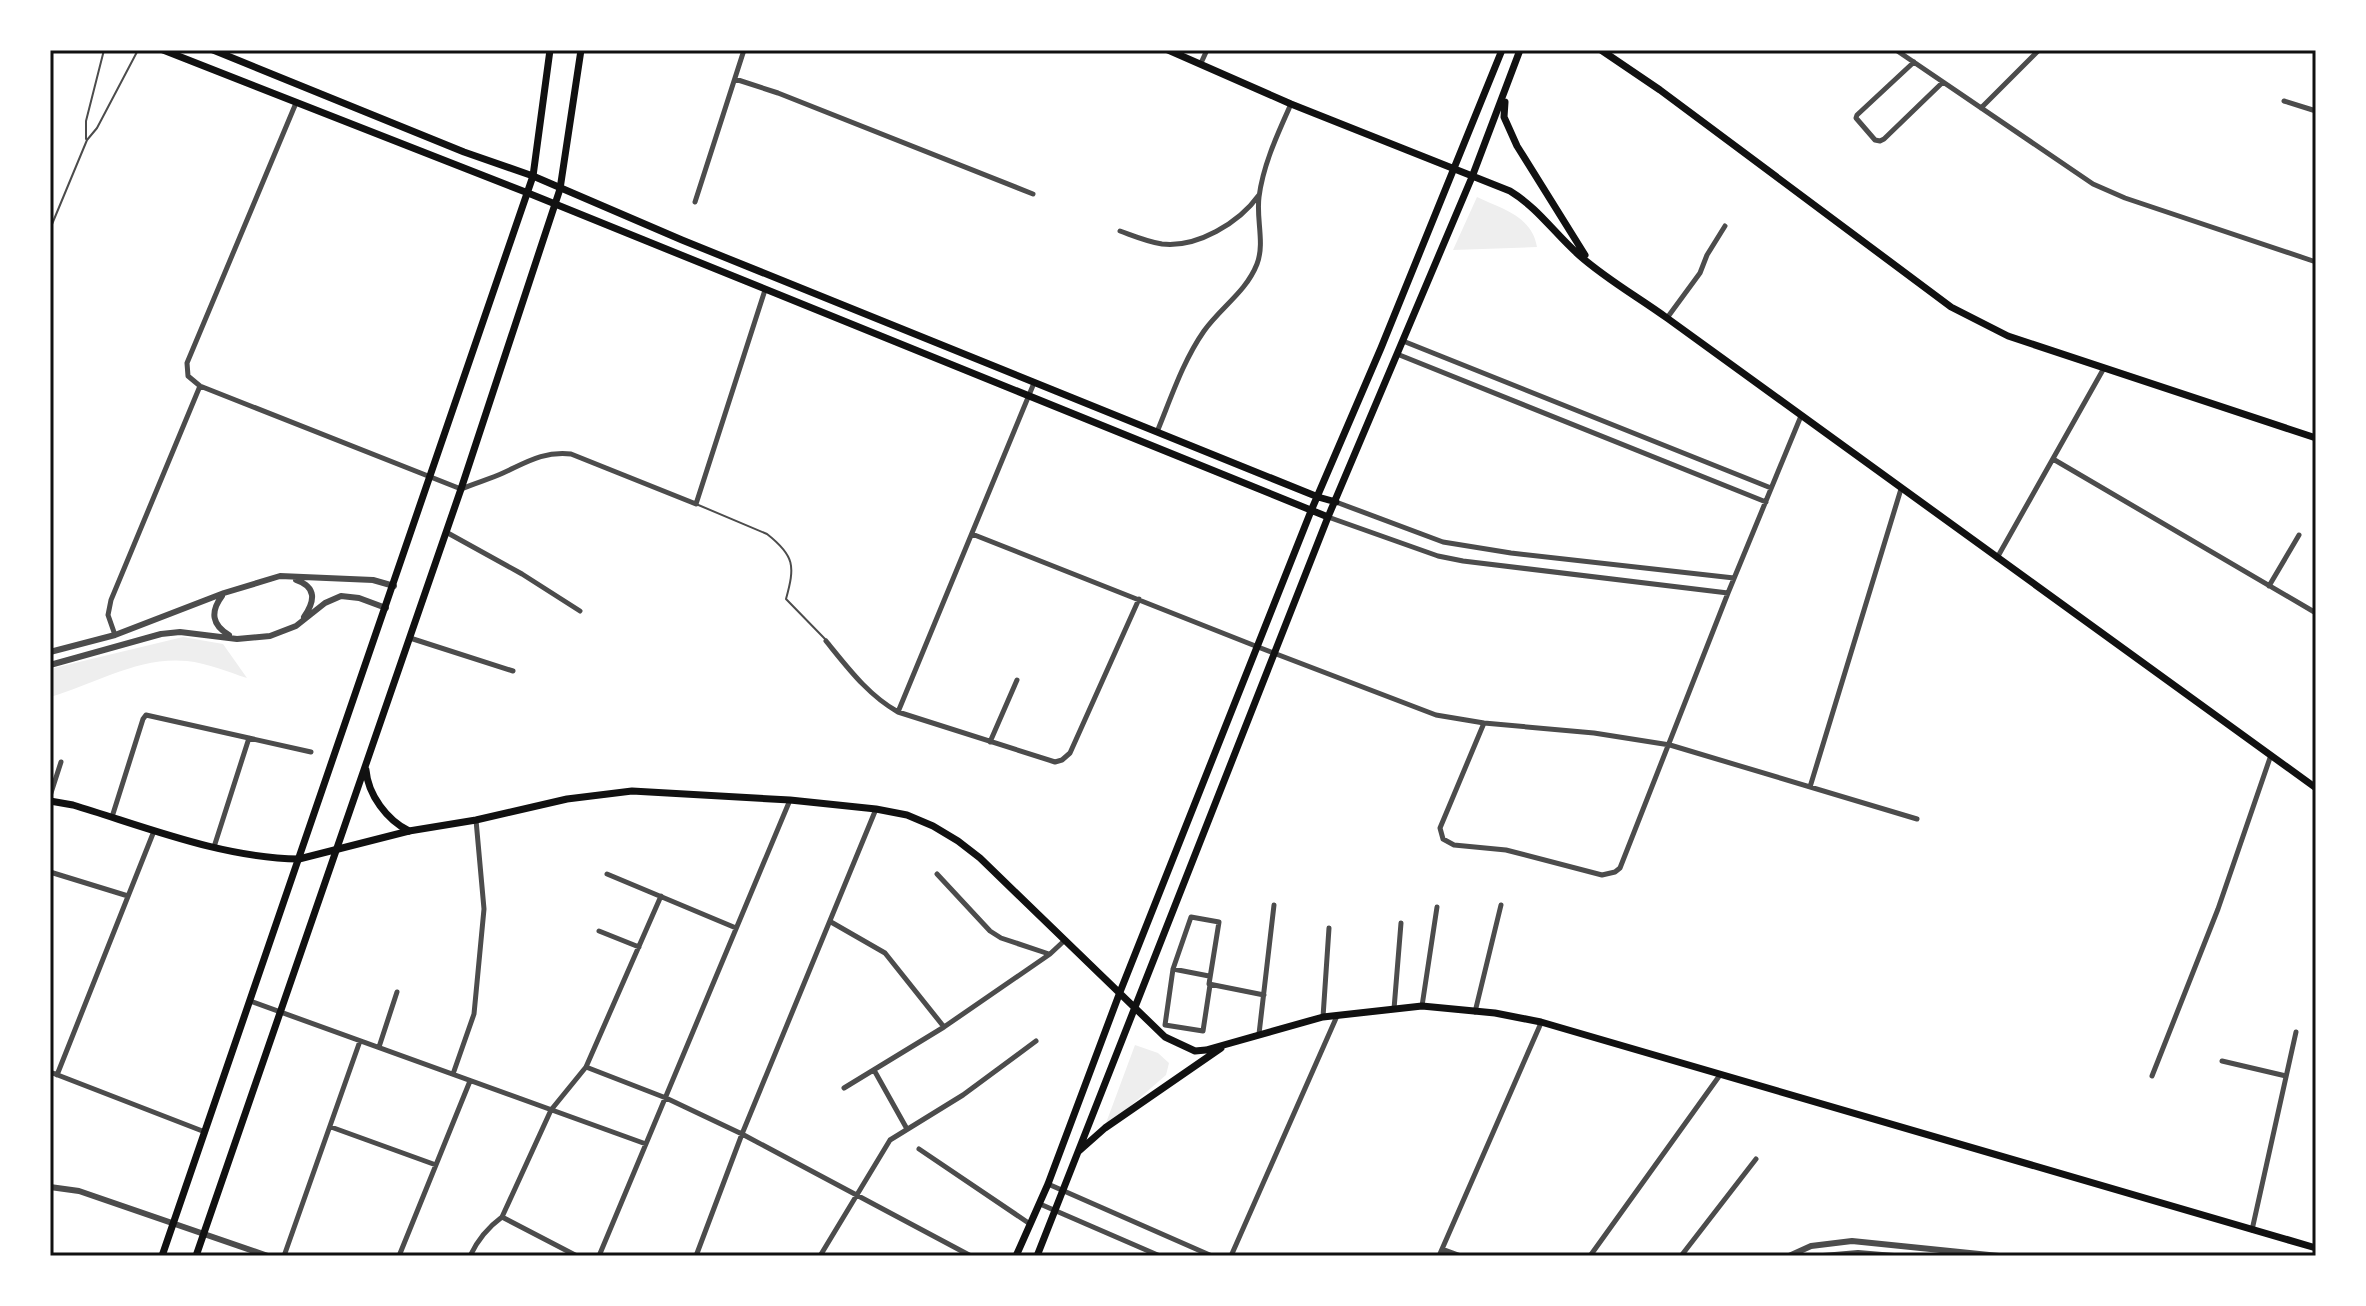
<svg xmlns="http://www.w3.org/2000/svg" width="2366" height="1306" font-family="'Fira Sans',sans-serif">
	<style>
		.green { fill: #eee }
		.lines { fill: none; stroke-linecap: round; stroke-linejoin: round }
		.service { stroke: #4c4c4c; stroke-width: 2 }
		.minor { stroke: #4c4c4c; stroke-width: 5 }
		.tertiary { stroke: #4c4c4c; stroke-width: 6 }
		.secondary { stroke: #111; stroke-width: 7 }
		.primary { stroke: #111; stroke-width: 7 }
		.neatline { fill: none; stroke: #111; stroke-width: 3 }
	</style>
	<rect width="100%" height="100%" fill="#fff"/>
	<path class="green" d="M 1477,197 C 1502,209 1532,216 1537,247 L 1453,250 Z
		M 183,637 L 223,644 L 247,678 C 228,672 207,663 187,661 C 139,656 95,684 50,697 L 50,669 Z
		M 1135,1045 L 1158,1053 L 1169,1063 L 1166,1075 L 1113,1121 L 1106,1123 Z"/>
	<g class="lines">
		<path class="service" d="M 86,139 L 86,121 L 104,50
			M 50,229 L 87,140 L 97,128 L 138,50
			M 696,504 L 767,534 C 795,556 795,566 786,599 L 826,640"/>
		<path class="minor" d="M 1896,50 L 2093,184 L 2125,198 L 2316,262
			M 1914,62 L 1857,115 L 1856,118 L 1875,140 L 1880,141 L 1884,139 L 1943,82
			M 1201,63 L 1207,50
			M 735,79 L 778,93 L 1033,194
			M 2284,101 L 2316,111
			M 296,103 L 187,363 L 188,376 L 200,386 L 461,489 C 475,483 490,479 503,473 C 527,462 544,451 571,454 L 696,504 L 765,290
			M 1981,108 L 2039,50
			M 695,202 L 744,50
			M 1120,231 C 1134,236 1148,242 1162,244 C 1197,248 1239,223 1259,195
			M 1667,318 L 1700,273 L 1707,255 L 1725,226
			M 1403,341 L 1771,488
			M 1397,354 L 1766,502
			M 1157,432 C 1171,398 1183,361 1204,331 C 1221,307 1246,292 1257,264 C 1265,243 1256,219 1259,197 C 1263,165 1278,133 1291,104
			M 2053,459 L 2316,613
			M 1336,502 L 1443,542 L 1511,553 L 1734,578
			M 1328,517 L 1438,556 L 1463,561 L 1728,593
			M 446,532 L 522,574 L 580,611
			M 972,534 L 1258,647 L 1436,715 L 1484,723 L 1594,733 L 1670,745 L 1917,819
			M 1997,558 L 2104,368
			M 2269,586 L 2299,535
			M 115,635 L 108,615 L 111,600 L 200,386
			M 410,638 L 513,671
			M 826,641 C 848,668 868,695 898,712 L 1055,762 L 1062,760 L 1070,753 L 1139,599
			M 898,712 L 1034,383
			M 1484,723 L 1440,828 L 1443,839 L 1454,845 L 1506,850 L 1602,875 L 1615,872 L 1620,868 L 1728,593 L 1801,416
			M 990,742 L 1017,680
			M 1810,787 L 1901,489
			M 50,796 L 61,762
			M 112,817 L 143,719 L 146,715 L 311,752
			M 214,847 L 249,738
			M 50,872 L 128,896
			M 607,874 L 736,928
			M 937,874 L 990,931 L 1001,938 L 1049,954
			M 831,922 L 885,953 L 944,1027
			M 599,931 L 639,947
			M 1173,969 L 1191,917 L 1219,922 L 1209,984 L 1264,995
			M 1209,976 L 1173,969 L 1165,1025 L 1203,1031 L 1210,985
			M 250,1001 L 646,1144
			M 1422,1006 L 1437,907
			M 1394,1009 L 1401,923
			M 1475,1012 L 1501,905
			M 1323,1017 L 1329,928
			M 1259,1034 L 1274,905
			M 379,1047 L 397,992
			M 2222,1061 L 2286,1076
			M 586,1067 L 666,1098 L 742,1134 L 971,1256
			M 874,1070 L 907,1129
			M 50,1072 L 205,1132
			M 453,1074 L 474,1014 L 484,909 L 476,820
			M 57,1075 L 154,831
			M 2152,1076 L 2218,909 L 2271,755
			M 844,1088 L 944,1027 L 1050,954 L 1065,940
			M 331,1127 L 436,1165
			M 919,1149 L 1030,1224
			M 1048,1184 L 1212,1256
			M 1040,1204 L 1160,1256
			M 502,1217 L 577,1256
			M 2252,1230 L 2296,1032
			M 1442,1249 L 1461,1256
			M 284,1256 L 360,1041
			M 399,1256 L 470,1081
			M 470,1256 C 478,1239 487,1228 502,1217 L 551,1110 L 586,1067 L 661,896
			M 599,1256 L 790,800
			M 696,1256 L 742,1134 L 876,809
			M 820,1256 L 890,1140 L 963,1095 L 1036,1041
			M 1231,1256 L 1337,1016
			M 1439,1256 L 1541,1023
			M 1590,1256 L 1720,1075
			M 1681,1256 L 1756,1159"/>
		<path class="tertiary" d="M 296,580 C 317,587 315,601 304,617
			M 222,596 C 210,612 212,625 229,635
			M 50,652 L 115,635 L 224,593 L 280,576 L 373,580 L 394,586
			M 50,665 L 161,634 L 180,632 L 237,639 L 270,636 L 296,626 L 325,603 L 341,596 L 359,598 L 386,608
			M 50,1187 L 79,1191 L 268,1256
			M 1789,1256 L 1811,1246 L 1852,1241 L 1999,1256
			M 1823,1256 L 1858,1253 L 1894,1256"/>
		<path class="secondary" d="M 163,50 L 528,193 L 1328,517
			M 213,50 L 464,152 L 533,176 L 682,240 L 1318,497 L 1336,502
			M 1168,50 L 1291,104 L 1510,191 C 1538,208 1555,234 1579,255 C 1606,279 1638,297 1667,318 L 2316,788
			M 1601,50 L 1660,90 L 1951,307 L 2008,336 L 2316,438
			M 1505,102 L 1504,117 L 1517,146 L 1585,255
			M 50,801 L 73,805 C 146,827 222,858 299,859 L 409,831 L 476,820 L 567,799 L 632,791 L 790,800 L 876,809 L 907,815 L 933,826 L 958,841 L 980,858 L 1165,1037 L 1195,1051 L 1206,1050 L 1323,1017 L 1422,1006 L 1495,1013 L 1541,1022 L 2316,1248
			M 1079,1151 L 1105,1128 L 1221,1048
			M 1016,1256 L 1048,1184 L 1120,992 L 1311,511 L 1381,348 L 1502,50
			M 1037,1256 L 1328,517 L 1472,177 L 1520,50"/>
		<path class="primary" d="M 366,770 C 368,795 387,820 409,831
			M 162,1256 L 533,176 L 550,50
			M 196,1256 L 461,489 L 560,189 L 581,50"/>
	</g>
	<rect width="2366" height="1306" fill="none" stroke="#ffffff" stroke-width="104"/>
	<rect x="52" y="52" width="2262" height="1202" class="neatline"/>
</svg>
